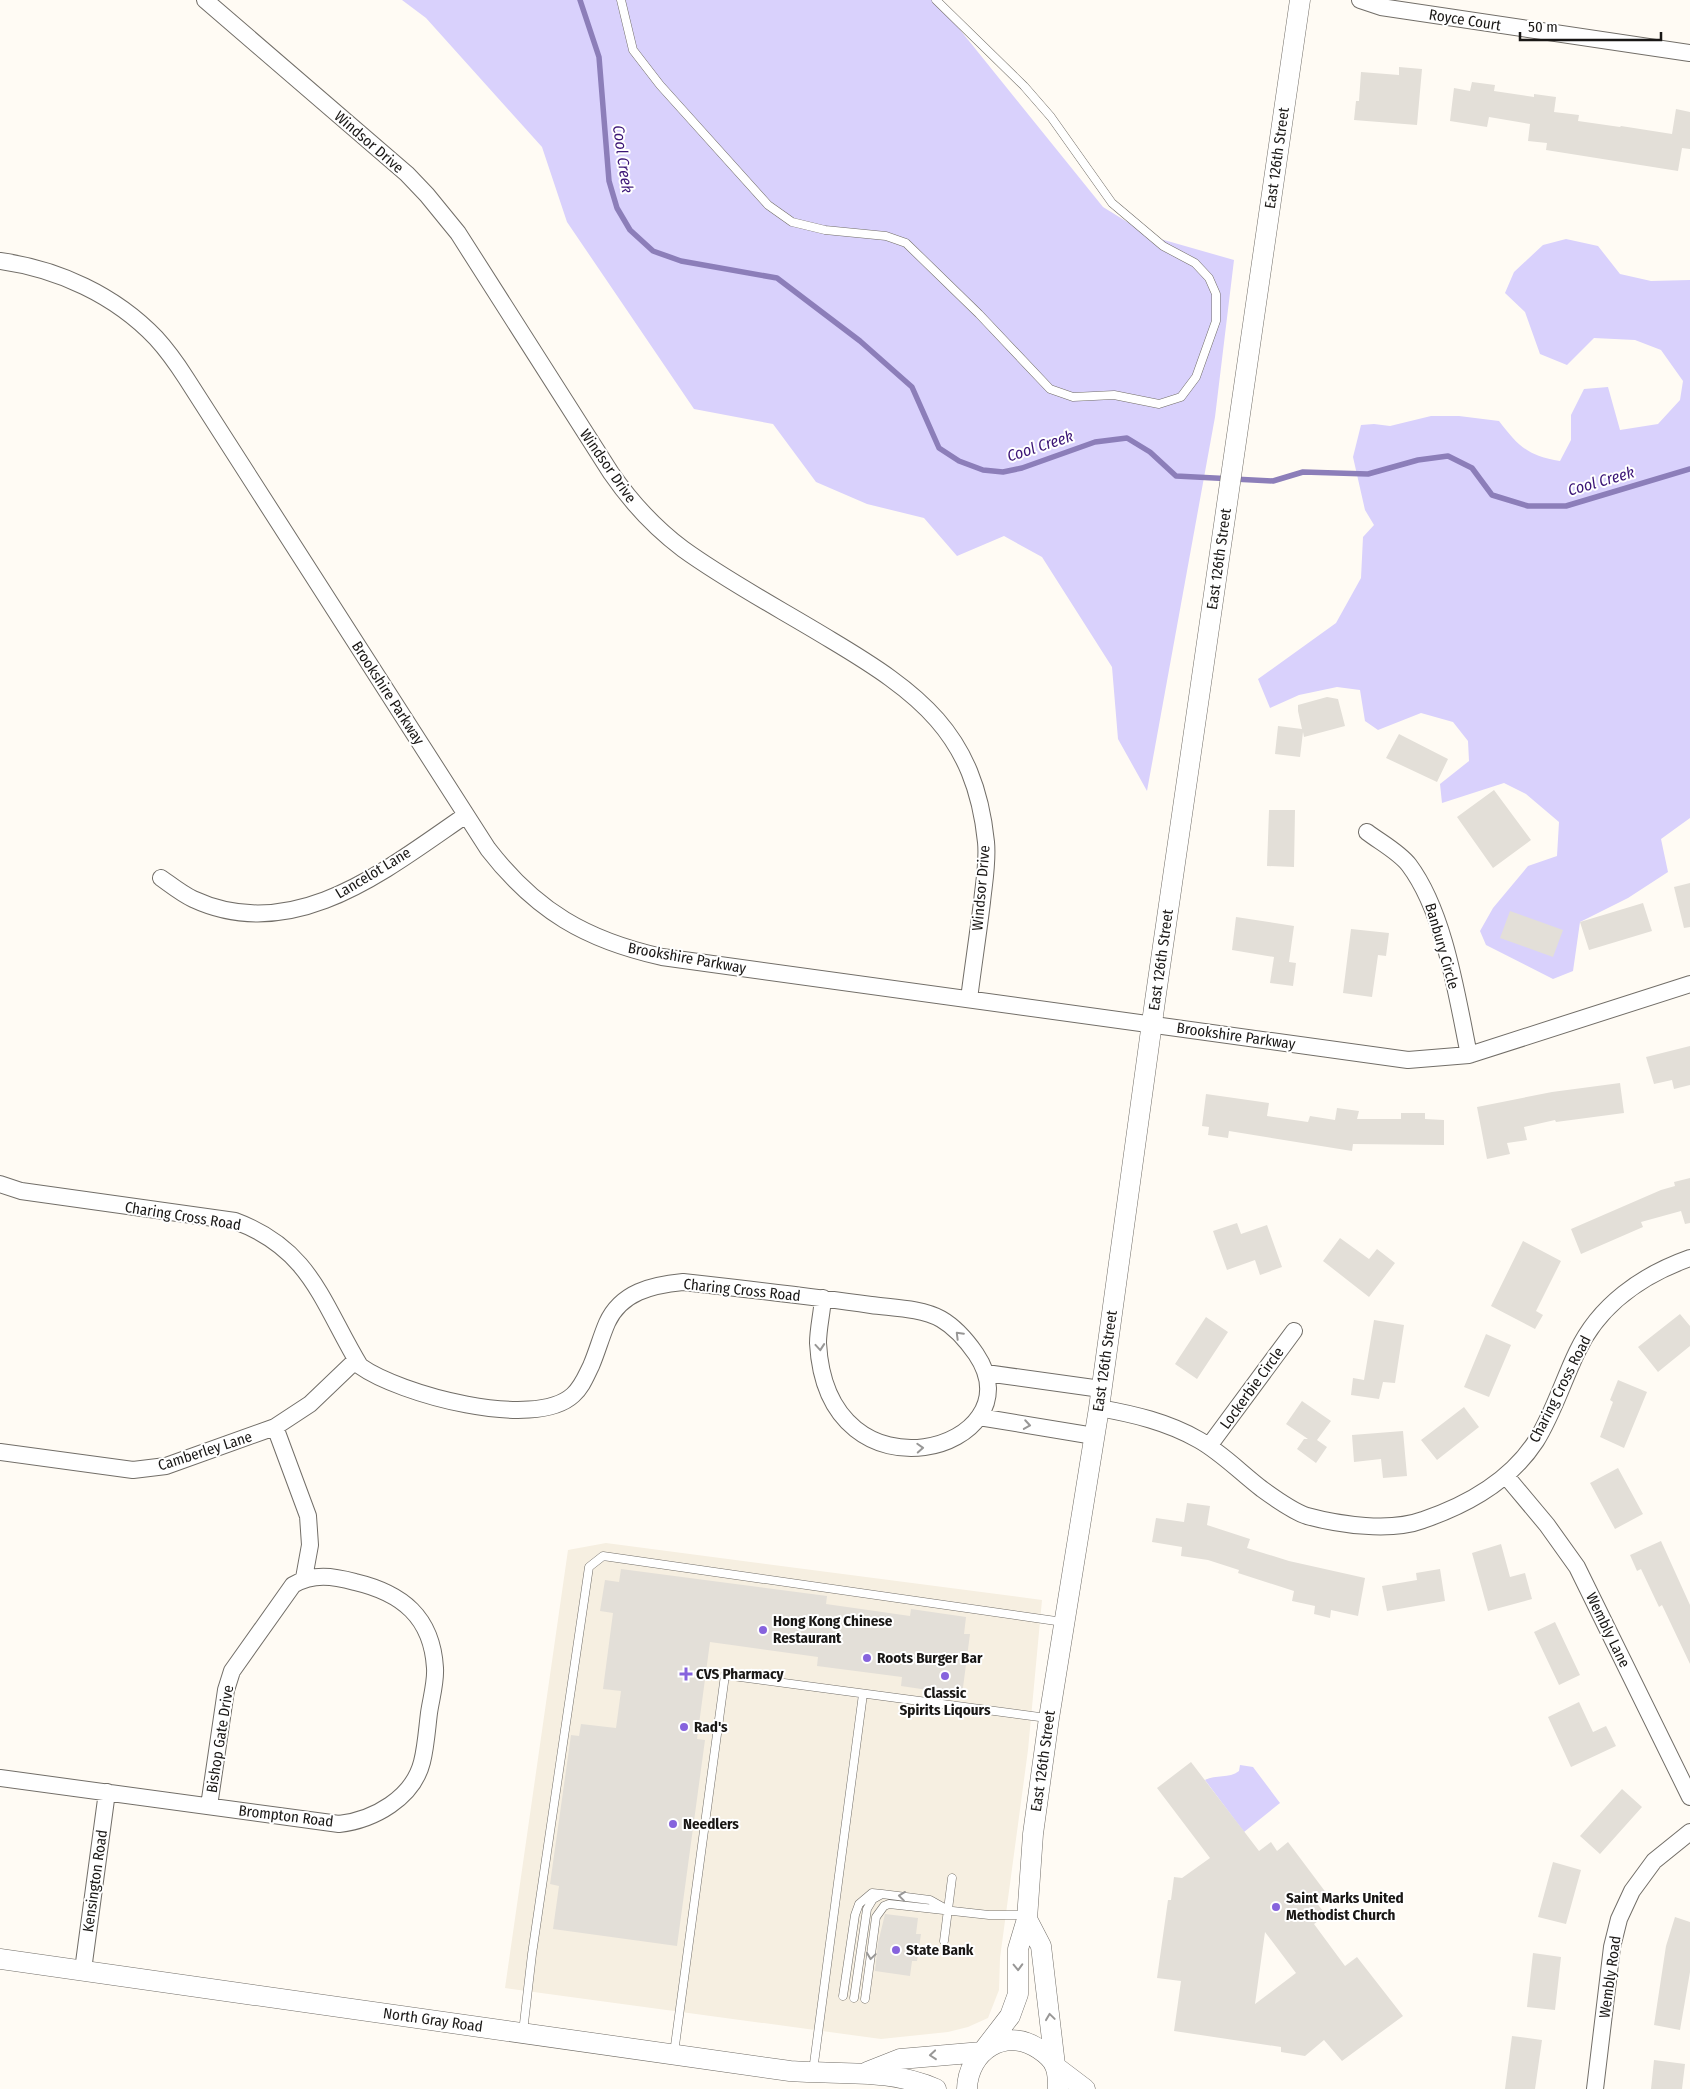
<svg xmlns="http://www.w3.org/2000/svg" width="1690" height="2089" font-family="'Fira Sans Condensed',sans-serif">
	<style>
		.built { fill: #f6efe1 }
		.green { fill: #d9d1fc }
		.lines { fill: none; stroke-linecap: round; stroke-linejoin: round }
		.stream { stroke: #8c7eb9; stroke-width: 5.5 }
		.building { fill: #e3dfd8; fill-rule: evenodd }
		.service-casing { stroke: #726e68; stroke-width: 9 }
		.minor-casing { stroke: #726e68; stroke-width: 18 }
		.tertiary-casing { stroke: #726e68; stroke-width: 21 }
		.service { stroke: #fff; stroke-width: 8 }
		.minor { stroke: #fff; stroke-width: 16 }
		.tertiary { stroke: #fff; stroke-width: 20 }
		.oneway { stroke: #989796 }
		.poi-dot { fill: #8663dd; stroke: #fff; stroke-width: 2 }
		.labels { text-anchor: middle; dominant-baseline: central; stroke-width: 4; stroke-linejoin: round; paint-order: stroke }
		.street-label { font-size: 15px; fill: #191715; stroke: #fff }
		.poi-label { font-size: 15px; font-weight: bold; fill: #191715; stroke: #fff; text-anchor: start }
		.water-label { font-size: 16px; font-style: italic; fill: #3b1576; stroke: #fff }
	</style>
	<rect width="100%" height="100%" fill="#fffbf4"/>
	<path class="built" d="M 606,1543 L 1042,1600 L 1028,1750 L 1000,1958 L 999,1990 L 988,2018 L 968,2027 L 948,2032 L 881,2039 L 505,1988 L 568,1550 Z"/>
	<path class="green" d="M 402,0 L 936,0 L 1103,207 L 1150,236 L 1234,260 L 1215,417 L 1147,791 L 1118,739 L 1112,667 L 1042,557 L 1004,536 L 957,556 L 924,518 L 867,504 L 816,482 L 773,424 L 694,409 L 567,222 L 542,147 L 426,18 Z
		M 1566,239 L 1598,246 L 1620,274 L 1651,281 L 1690,280 L 1690,818 L 1661,839 L 1668,872 L 1628,898 L 1580,922 L 1573,971 L 1553,979 L 1486,945 L 1480,931 L 1493,908 L 1528,866 L 1557,856 L 1559,822 L 1526,794 L 1504,783 L 1442,803 L 1440,784 L 1469,761 L 1468,741 L 1453,722 L 1421,713 L 1378,730 L 1365,721 L 1360,690 L 1337,687 L 1299,695 L 1270,708 L 1258,679 L 1336,623 L 1361,578 L 1363,537 L 1374,525 L 1365,510 L 1353,457 L 1361,425 L 1374,424 L 1390,426 L 1431,416 L 1459,416 L 1499,421 C 1518,446 1528,456 1560,461 L 1571,440 L 1571,415 L 1584,389 L 1608,387 L 1620,430 L 1658,424 L 1680,400 L 1683,381 L 1661,350 L 1635,340 L 1594,338 L 1567,365 L 1540,354 L 1525,312 L 1505,293 L 1514,272 L 1543,245 Z
		M 1240,1765 L 1253,1767 L 1280,1803 L 1244,1832 L 1205,1780 C 1216,1774 1229,1779 1239,1771 Z"/>
	<g class="lines">
		<path class="stream" d="M 580,0 L 599,57 L 609,181 L 617,208 L 630,230 L 653,251 L 681,261 L 777,278 L 860,341 L 912,387 L 939,448 L 959,461 L 983,470 L 1003,472 L 1022,468 L 1095,442 L 1127,438 L 1150,452 L 1176,476 L 1273,481 L 1303,472 L 1368,474 L 1418,460 L 1448,456 L 1472,468 L 1492,495 L 1528,506 L 1566,506 L 1690,469"/>
	</g>
	<path class="building" d="M 1399,67 L 1422,69 L 1417,125 L 1354,120 L 1356,101 L 1359,101 L 1361,72 L 1399,75 Z
		M 1472,82 L 1495,85 L 1494,91 L 1534,97 L 1534,94 L 1556,97 L 1554,112 L 1579,115 L 1578,121 L 1620,127 L 1621,126 L 1672,134 L 1676,109 L 1690,112 L 1690,149 L 1682,148 L 1678,171 L 1546,150 L 1547,143 L 1528,141 L 1530,124 L 1489,117 L 1487,127 L 1450,121 L 1454,88 L 1470,91 Z
		M 1327,697 L 1338,699 L 1345,726 L 1304,737 L 1303,732 L 1300,757 L 1275,754 L 1278,726 L 1302,729 L 1298,711 L 1298,705 Z
		M 1399,734 L 1448,759 L 1437,782 L 1386,758 Z
		M 1494,790 L 1531,840 L 1493,868 L 1457,817 Z
		M 1269,810 L 1295,810 L 1294,867 L 1267,866 Z
		M 1690,883 L 1690,927 L 1684,928 L 1674,887 Z
		M 1643,903 L 1652,931 L 1589,950 L 1580,922 Z
		M 1510,911 L 1563,930 L 1553,957 L 1500,938 Z
		M 1236,917 L 1294,926 L 1289,962 L 1296,963 L 1293,986 L 1270,983 L 1274,957 L 1232,950 Z
		M 1351,929 L 1389,933 L 1386,956 L 1378,955 L 1372,997 L 1343,993 Z
		M 1690,1046 L 1690,1085 L 1674,1089 L 1672,1080 L 1654,1084 L 1646,1057 Z
		M 1620,1083 L 1624,1113 L 1556,1122 L 1555,1120 L 1524,1127 L 1527,1140 L 1507,1143 L 1510,1154 L 1487,1159 L 1477,1107 L 1552,1092 Z
		M 1206,1094 L 1269,1103 L 1267,1116 L 1308,1122 L 1310,1116 L 1335,1120 L 1337,1108 L 1359,1111 L 1357,1119 L 1401,1119 L 1401,1113 L 1425,1113 L 1425,1119 L 1444,1120 L 1444,1145 L 1353,1144 L 1352,1151 L 1229,1131 L 1228,1138 L 1208,1135 L 1209,1127 L 1202,1126 Z
		M 1690,1178 L 1690,1223 L 1685,1224 L 1681,1211 L 1641,1222 L 1643,1227 L 1581,1254 L 1571,1229 L 1661,1190 L 1675,1186 L 1674,1182 Z
		M 1237,1223 L 1241,1234 L 1267,1225 L 1282,1267 L 1260,1275 L 1255,1260 L 1227,1270 L 1213,1231 Z
		M 1340,1238 L 1369,1259 L 1377,1249 L 1395,1263 L 1369,1297 L 1323,1261 Z
		M 1523,1241 L 1561,1261 L 1536,1311 L 1543,1315 L 1535,1329 L 1491,1306 Z
		M 1680,1314 L 1690,1326 L 1690,1346 L 1658,1372 L 1638,1347 Z
		M 1206,1317 L 1228,1332 L 1197,1379 L 1175,1364 Z
		M 1374,1320 L 1404,1325 L 1395,1383 L 1383,1382 L 1379,1399 L 1351,1395 L 1353,1378 L 1364,1380 Z
		M 1486,1334 L 1511,1345 L 1489,1397 L 1464,1387 Z
		M 1618,1380 L 1647,1392 L 1624,1448 L 1600,1437 L 1613,1402 L 1610,1400 Z
		M 1302,1401 L 1331,1421 L 1317,1440 L 1327,1447 L 1316,1463 L 1297,1449 L 1304,1439 L 1308,1439 L 1286,1424 Z
		M 1464,1407 L 1479,1427 L 1437,1460 L 1421,1440 Z
		M 1403,1431 L 1407,1476 L 1383,1478 L 1381,1459 L 1354,1462 L 1352,1435 Z
		M 1618,1468 L 1643,1514 L 1615,1529 L 1590,1483 Z
		M 1187,1503 L 1210,1506 L 1207,1525 L 1250,1539 L 1247,1548 L 1289,1561 L 1365,1578 L 1358,1616 L 1331,1610 L 1330,1618 L 1314,1614 L 1315,1606 L 1292,1601 L 1294,1591 L 1238,1573 L 1239,1570 L 1208,1560 L 1181,1556 L 1182,1547 L 1152,1542 L 1156,1518 L 1184,1522 Z
		M 1661,1541 L 1690,1605 L 1690,1664 L 1662,1605 L 1659,1607 L 1641,1569 L 1637,1571 L 1630,1555 Z
		M 1501,1544 L 1510,1577 L 1525,1573 L 1532,1599 L 1488,1611 L 1472,1553 Z
		M 621,1569 L 827,1596 L 826,1604 L 910,1616 L 911,1609 L 966,1617 L 964,1634 L 970,1634 L 962,1695 L 901,1686 L 902,1677 L 817,1666 L 818,1657 L 710,1642 L 697,1739 L 705,1740 L 677,1946 L 553,1929 L 559,1886 L 550,1884 L 571,1735 L 579,1736 L 581,1724 L 616,1728 L 621,1691 L 603,1689 L 613,1613 L 600,1611 L 605,1580 L 619,1582 Z
		M 1440,1569 L 1445,1601 L 1387,1611 L 1382,1586 L 1417,1580 L 1416,1573 Z
		M 1555,1622 L 1580,1675 L 1559,1685 L 1534,1632 Z
		M 1579,1702 L 1593,1732 L 1606,1726 L 1616,1746 L 1571,1767 L 1548,1717 Z
		M 1191,1762 L 1259,1851 L 1271,1842 L 1277,1851 L 1288,1842 L 1327,1894 L 1316,1902 L 1326,1915 L 1314,1924 L 1345,1966 L 1357,1957 L 1403,2016 L 1342,2061 L 1324,2040 L 1305,2056 L 1281,2052 L 1281,2047 L 1174,2031 L 1181,1981 L 1157,1978 L 1168,1900 L 1171,1900 L 1174,1877 L 1182,1878 L 1210,1858 L 1157,1788 ZM 1265,1932 L 1296,1973 L 1255,2004 Z
		M 1622,1789 L 1642,1807 L 1600,1854 L 1580,1836 Z
		M 1553,1862 L 1581,1870 L 1566,1924 L 1538,1917 Z
		M 885,1914 L 918,1918 L 916,1934 L 921,1934 L 917,1961 L 912,1961 L 910,1976 L 875,1971 L 878,1943 Z
		M 1675,1917 L 1690,1922 L 1690,1972 L 1680,2030 L 1654,2025 L 1666,1946 Z
		M 1533,1953 L 1561,1957 L 1555,2010 L 1527,2007 Z
		M 1512,2036 L 1542,2040 L 1535,2089 L 1505,2089 Z
		M 1654,2060 L 1685,2064 L 1682,2089 L 1651,2089 Z"/>
	<g class="lines">
		<defs>
			<path id="service" d="M 621,0 L 633,50 L 660,85 L 768,205 L 792,222 L 825,230 L 886,236 L 906,243 L 979,314 L 1050,389 L 1073,397 L 1114,395 L 1159,404 L 1181,397 L 1196,377 L 1216,321 L 1216,294 L 1209,278 L 1195,263 L 1163,246 L 1112,203 L 1051,117 L 1024,86 L 936,0
				M 944,1941 L 952,1878
				M 843,1996 L 855,1915 L 859,1904 L 872,1893 L 882,1894
				M 854,1998 L 867,1909 L 873,1899 L 882,1894 L 930,1900 L 946,1909
				M 865,1999 L 876,1917 L 884,1906 L 889,1904 L 989,1915 L 1026,1915
				M 523,2032 L 532,1954 L 589,1567 L 603,1556 L 1063,1622
				M 674,2053 L 725,1675 L 1047,1718
				M 813,2071 L 863,1694"/>
			<path id="minor" d="M 205,0 L 407,174 L 427,195 L 458,233 L 611,473 C 631,502 655,528 683,549 C 730,583 782,610 831,640 C 918,692 975,733 986,842 C 988,862 984,882 982,902 C 978,935 973,967 969,999
				M 1360,0 L 1381,7 L 1690,53
				M 0,261 C 58,269 115,295 156,338 C 167,350 177,364 186,378 L 488,849 C 536,911 586,940 662,957 L 1408,1060 L 1469,1055 L 1690,984
				M 1367,832 C 1380,842 1399,852 1409,865 C 1445,913 1457,997 1469,1055
				M 161,878 C 171,885 182,894 193,899 C 294,946 387,869 466,815
				M 0,1184 L 21,1191 L 235,1221 C 311,1249 322,1303 360,1366 C 399,1394 534,1431 573,1395 C 582,1387 586,1376 591,1366 C 597,1352 601,1337 607,1323 C 621,1292 652,1285 683,1282 C 746,1289 808,1296 871,1305 C 893,1308 921,1308 941,1319 C 955,1327 967,1341 976,1354 C 1040,1449 827,1511 818,1343 C 818,1329 822,1313 823,1298
				M 986,1373 L 1101,1389
				M 1099,1408 C 1133,1414 1168,1422 1199,1440 C 1222,1453 1241,1473 1262,1489 C 1273,1497 1295,1512 1307,1516 C 1340,1525 1391,1532 1423,1520 C 1467,1505 1510,1481 1536,1441 C 1553,1414 1563,1381 1577,1352 C 1599,1305 1642,1275 1690,1258
				M 979,1417 L 1094,1436
				M 275,1427 L 308,1516 L 310,1545 L 304,1578
				M 1209,1446 L 1294,1331
				M 0,1452 L 133,1470 L 166,1466 L 275,1427 L 310,1404 L 356,1360
				M 1506,1476 L 1547,1525 L 1577,1567 L 1690,1797
				M 0,1778 L 339,1824 C 374,1820 413,1798 422,1762 C 426,1746 427,1729 429,1713 C 431,1699 436,1682 435,1668 C 432,1617 402,1593 355,1582 C 333,1576 313,1573 293,1585 L 232,1671 L 226,1690 L 209,1806
				M 83,1970 L 107,1792
				M 1595,2089 L 1612,1947 L 1619,1919 L 1632,1891 L 1654,1861 L 1690,1832"/>
			<path id="tertiary" d="M 1027,1919 L 1041,1946 L 1055,2065
				M 0,1959 L 790,2071 C 840,2075 889,2068 936,2089
				M 983,2051 L 1010,2016 L 1018,1994 L 1018,1949 L 1027,1919 L 1033,1834 L 1049,1718 L 1099,1408 L 1155,1001 L 1300,0
				M 1056,2067 L 1085,2089
				M 867,2072 L 900,2059 L 982,2052
				M 967,2089 C 968,2051 1005,2026 1039,2049 C 1045,2053 1052,2058 1055,2066 C 1058,2072 1058,2082 1058,2089"/>
		</defs>
		<use href="#service" class="service-casing"/>
		<use href="#minor" class="minor-casing"/>
		<use href="#tertiary" class="tertiary-casing"/>
		<use href="#service" class="service"/>
		<use href="#minor" class="minor"/>
		<use href="#tertiary" class="tertiary"/>
	</g>
	<defs><path id="oneway-chevron" d="M-2-3.5L2.5 0L-2 3.5" fill="none" stroke-width="1.6" stroke-linecap="round" stroke-linejoin="round" transform="scale(1.25)"/></defs>
	<g class="oneway">
		<use href="#oneway-chevron" transform="translate(959 1335) rotate(-135)"/>
		<use href="#oneway-chevron" transform="translate(820 1347) rotate(85)"/>
		<use href="#oneway-chevron" transform="translate(1027 1425) rotate(9)"/>
		<use href="#oneway-chevron" transform="translate(920 1448) rotate(-3)"/>
		<use href="#oneway-chevron" transform="translate(902 1896) rotate(-173)"/>
		<use href="#oneway-chevron" transform="translate(871 1956) rotate(98)"/>
		<use href="#oneway-chevron" transform="translate(1018 1967) rotate(88)"/>
		<use href="#oneway-chevron" transform="translate(1050 2017) rotate(-98)"/>
		<use href="#oneway-chevron" transform="translate(933 2055) rotate(175)"/>
	</g>
	<g class="poi-dot">
		<circle cx="763" cy="1630" r="5"/>
		<circle cx="867" cy="1658" r="5"/>
		<path d="M683.5 1666.5h5v5h5v5h-5v5h-5v-5h-5v-5h5z"/>
		<circle cx="945" cy="1676" r="5"/>
		<circle cx="684" cy="1727" r="5"/>
		<circle cx="673" cy="1824" r="5"/>
		<circle cx="1276" cy="1907" r="5"/>
		<circle cx="896" cy="1950" r="5"/>
	</g>
	<g class="labels">
		<g class="street-label">
			<text transform="translate(1465 20) rotate(9)">Royce Court</text>
			<text transform="translate(369 142) rotate(41)">Windsor Drive</text>
			<text transform="translate(1277 158) rotate(-82)">East 126th Street</text>
			<text transform="translate(608 466) rotate(55)">Windsor Drive</text>
			<text transform="translate(1219 559) rotate(-82)">East 126th Street</text>
			<text transform="translate(388 693) rotate(57)">Brookshire Parkway</text>
			<text transform="translate(373 873) rotate(-31)">Lancelot Lane</text>
			<text transform="translate(981 888) rotate(-85)">Windsor Drive</text>
			<text transform="translate(1442 946) rotate(74)">Banbury Circle</text>
			<text transform="translate(687 958) rotate(10)">Brookshire Parkway</text>
			<text transform="translate(1161 960) rotate(-82)">East 126th Street</text>
			<text transform="translate(1236 1036) rotate(8)">Brookshire Parkway</text>
			<text transform="translate(183 1216) rotate(9)">Charing Cross Road</text>
			<text transform="translate(742 1290) rotate(6)">Charing Cross Road</text>
			<text transform="translate(1105 1361) rotate(-82)">East 126th Street</text>
			<text transform="translate(1252 1388) rotate(-54)">Lockerbie Circle</text>
			<text transform="translate(1560 1389) rotate(-63)">Charing Cross Road</text>
			<text transform="translate(205 1451) rotate(-18)">Camberley Lane</text>
			<text transform="translate(1608 1630) rotate(64)">Wembly Lane</text>
			<text transform="translate(220 1739) rotate(-81)">Bishop Gate Drive</text>
			<text transform="translate(1043 1761) rotate(-82)">East 126th Street</text>
			<text transform="translate(286 1816) rotate(7)">Brompton Road</text>
			<text transform="translate(95 1881) rotate(-82)">Kensington Road</text>
			<text transform="translate(1610 1977) rotate(-82)">Wembly Road</text>
			<text transform="translate(433 2020) rotate(8)">North Gray Road</text>
		</g>
		<g class="poi-label">
			<text x="773" y="1621">Hong Kong Chinese<tspan x="773" dy="17">Restaurant</tspan></text>
			<text x="877" y="1658">Roots Burger Bar</text>
			<text x="696" y="1674">CVS Pharmacy</text>
			<text x="945" y="1693" text-anchor="middle">Classic<tspan x="945" dy="17">Spirits Liqours</tspan></text>
			<text x="694" y="1727">Rad's</text>
			<text x="683" y="1824">Needlers</text>
			<text x="1286" y="1898">Saint Marks United<tspan x="1286" dy="17">Methodist Church</tspan></text>
			<text x="906" y="1950">State Bank</text>
		</g>
		<g class="water-label">
			<text transform="translate(623 159) rotate(82)">Cool Creek</text>
			<text transform="translate(1040 446) rotate(-18)">Cool Creek</text>
			<text transform="translate(1601 481) rotate(-16)">Cool Creek</text>
		</g>
	</g>
	<path d="M1520 32v8h141v-8" fill="none" stroke="#191715" stroke-width="2.5"/>
	<text x="1528" y="32" font-size="15" fill="#191715" stroke="#ffffff" stroke-width="4" paint-order="stroke">50 m</text>
</svg>
